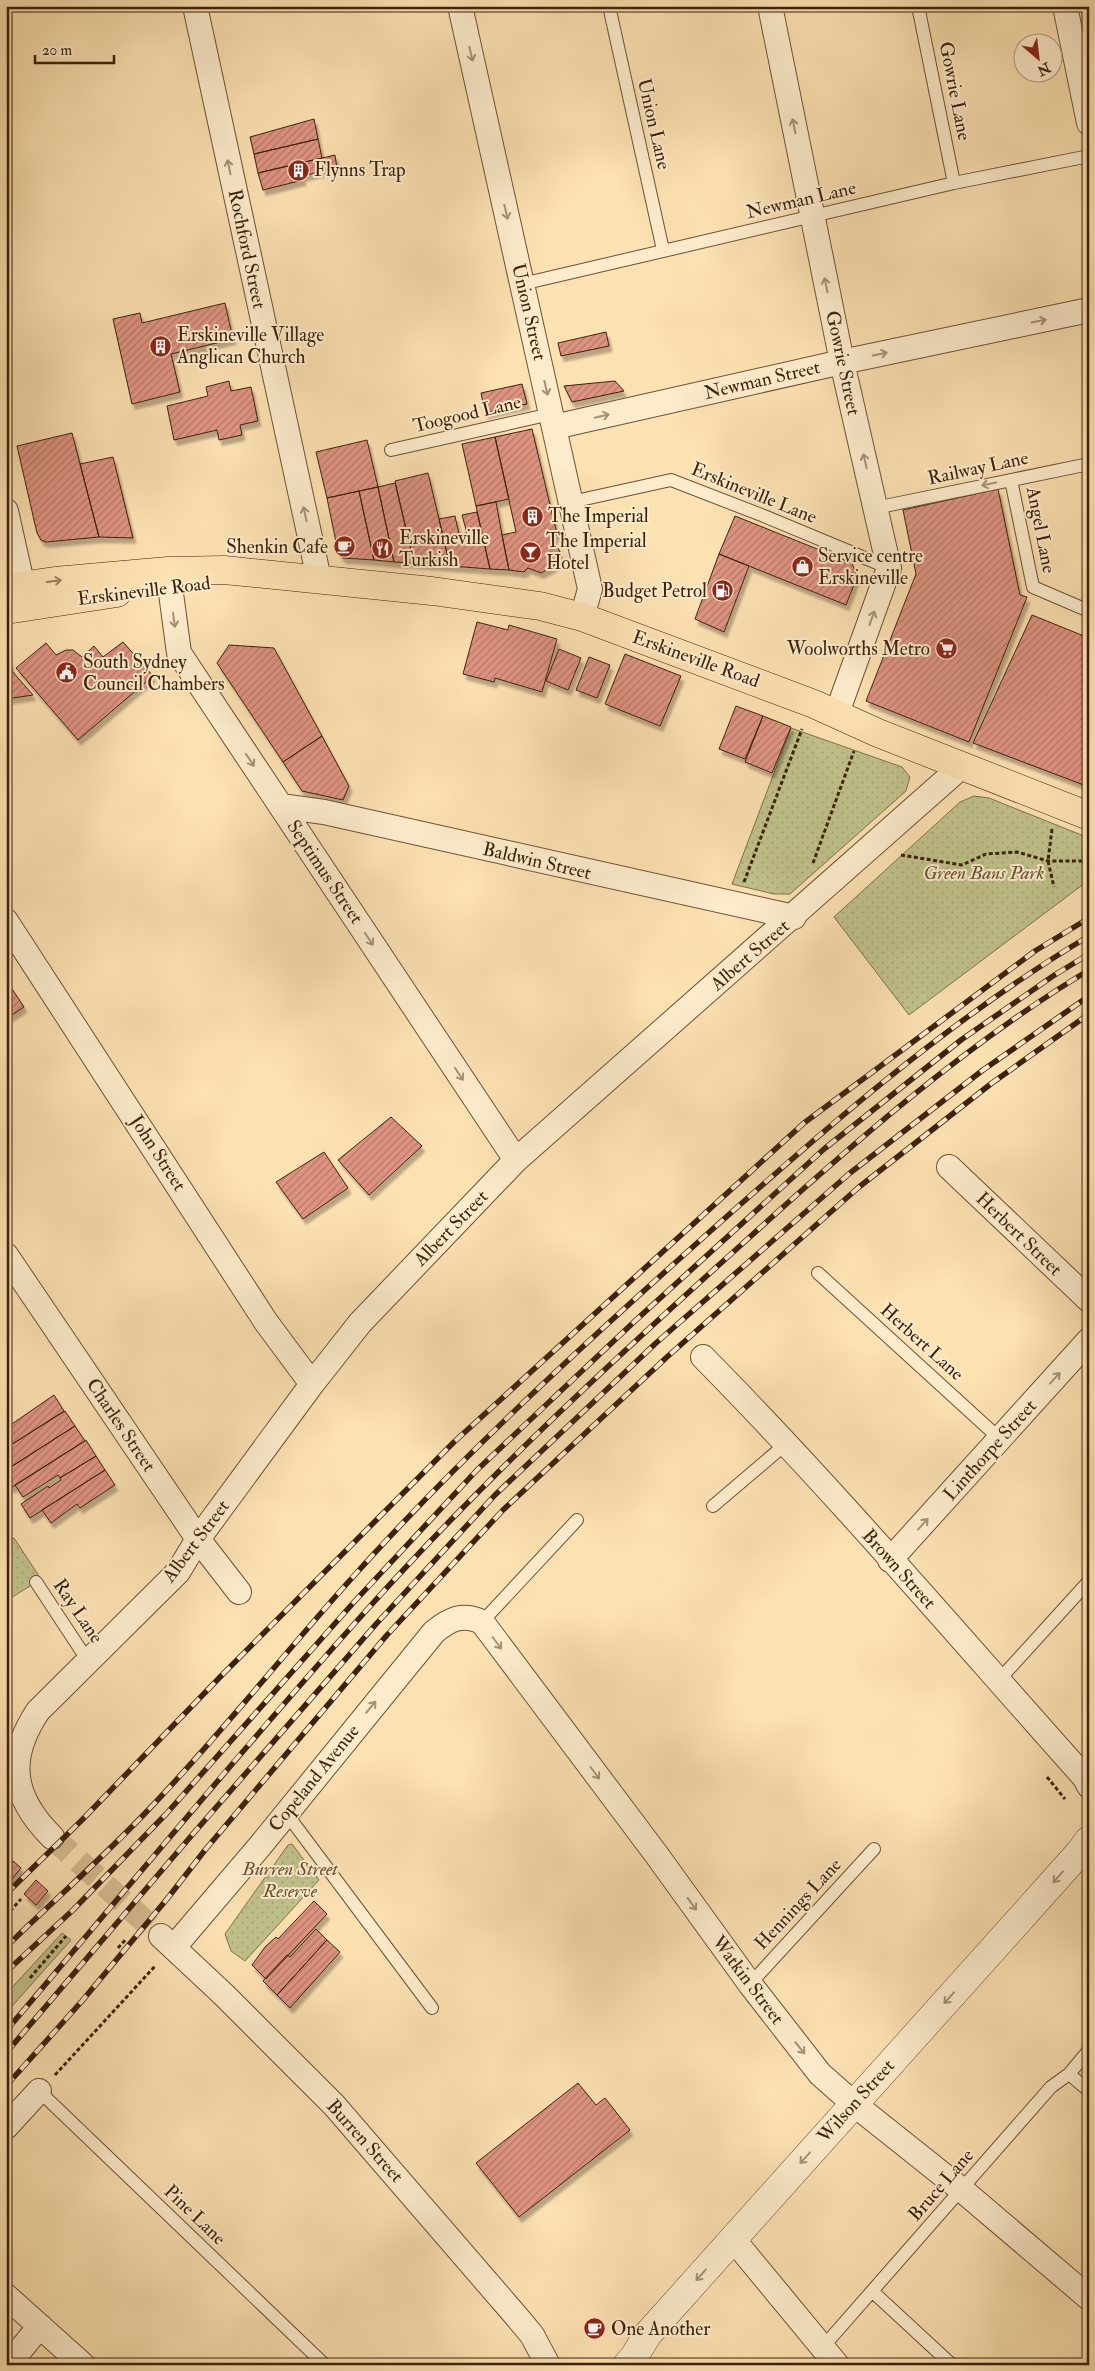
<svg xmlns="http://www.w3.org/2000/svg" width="1095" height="2371" font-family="'IM FELL Double Pica',serif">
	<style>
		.green { fill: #c0c28b; stroke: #7e724c }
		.park { fill: url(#park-dots); stroke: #7e724c }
		.building { fill: url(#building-hatch); stroke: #3c210e; filter: url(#shadow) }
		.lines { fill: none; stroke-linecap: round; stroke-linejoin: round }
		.minor-tunnel { stroke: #d6bb90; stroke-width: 24; stroke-dasharray: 24 12; stroke-linecap: butt }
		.service-casing { stroke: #6c5137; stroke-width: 14 }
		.minor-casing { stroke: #6c5137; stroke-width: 26 }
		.tertiary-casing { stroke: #6c5137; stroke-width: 29 }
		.primary-casing { stroke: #3c210e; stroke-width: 29 }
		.path { stroke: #3c210e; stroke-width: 3; stroke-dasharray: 4 2.5; stroke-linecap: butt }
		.service { stroke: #fdeccc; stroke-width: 12 }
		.minor { stroke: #fdeccc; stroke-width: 24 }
		.tertiary { stroke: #fdeccc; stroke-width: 28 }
		.primary { stroke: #fce1b1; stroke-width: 28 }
		.rail-casing { stroke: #3c210e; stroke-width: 5.5 }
		.rail { stroke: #fdeccc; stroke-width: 4; stroke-dasharray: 11; stroke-linecap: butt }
		.oneway { stroke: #a69176 }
		.oneway2 { stroke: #9c8160 }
		.labels { text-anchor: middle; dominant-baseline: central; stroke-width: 4; stroke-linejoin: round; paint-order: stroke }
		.street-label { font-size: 19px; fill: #3c210e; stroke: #fdeccc }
		.poi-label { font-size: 19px; fill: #3c210e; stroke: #fdeccc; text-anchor: start }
		.park-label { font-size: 19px; font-style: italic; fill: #645134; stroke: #fdeccc }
	</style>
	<defs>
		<pattern id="park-dots" width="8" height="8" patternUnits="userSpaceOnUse" patternTransform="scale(1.25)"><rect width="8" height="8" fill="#c0c28b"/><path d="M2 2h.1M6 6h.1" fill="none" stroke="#a6a677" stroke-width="1.8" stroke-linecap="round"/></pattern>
		<pattern id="building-hatch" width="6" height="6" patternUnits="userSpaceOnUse" patternTransform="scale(1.25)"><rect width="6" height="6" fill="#df9482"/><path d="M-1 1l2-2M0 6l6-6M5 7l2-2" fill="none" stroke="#b67869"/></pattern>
		<filter id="shadow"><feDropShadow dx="3" dy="5.5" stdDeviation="1" flood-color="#0004"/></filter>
	</defs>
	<rect width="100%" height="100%" fill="#fce1b1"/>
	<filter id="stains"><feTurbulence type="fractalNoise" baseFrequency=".004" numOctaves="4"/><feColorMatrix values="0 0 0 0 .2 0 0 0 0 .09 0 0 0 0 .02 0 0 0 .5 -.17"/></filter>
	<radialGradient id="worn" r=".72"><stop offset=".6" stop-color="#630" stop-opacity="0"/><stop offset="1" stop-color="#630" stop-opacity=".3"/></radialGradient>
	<path class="green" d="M 62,1933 L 71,1940 L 6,2013 L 6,1994 Z"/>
	<path class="park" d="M 791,728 L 902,767 L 910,777 L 906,791 L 790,894 L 774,894 L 732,884 Z
		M 974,796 L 989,798 L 1089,838 L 1089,880 L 909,1015 L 834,917 L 960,802 Z
		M 14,1538 L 41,1579 L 6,1601 L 6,1543 Z
		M 292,1844 L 319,1880 L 245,1961 L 231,1951 L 225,1934 L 288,1845 Z"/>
	<path class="building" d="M 314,119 L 318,139 L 254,154 L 250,137 Z
		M 318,139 L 322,158 L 258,173 L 254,154 Z
		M 335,155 L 337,168 L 302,176 L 303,180 L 263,190 L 258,173 Z
		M 225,303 L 233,339 L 171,354 L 180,392 L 132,404 L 113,319 L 140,313 L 142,323 Z
		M 606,332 L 609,346 L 561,356 L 558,343 Z
		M 229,381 L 231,391 L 251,387 L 258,421 L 240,425 L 242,435 L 219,440 L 217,430 L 174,440 L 167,406 L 208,396 L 206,387 Z
		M 615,381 L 624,391 L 572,402 L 564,386 Z
		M 522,384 L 527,404 L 485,413 L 481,393 Z
		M 532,429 L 557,534 L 553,539 L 560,552 L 554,566 L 541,573 L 528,568 L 524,572 L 509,570 L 502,535 L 516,532 L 495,437 Z
		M 72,433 L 99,537 L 46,542 L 41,540 L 37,533 L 17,446 Z
		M 495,437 L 509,499 L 476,506 L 462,444 Z
		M 367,440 L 378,487 L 327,498 L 316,452 Z
		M 113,457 L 133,538 L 99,537 L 80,464 Z
		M 428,473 L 439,519 L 450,566 L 414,563 L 395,481 Z
		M 395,483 L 414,563 L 394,562 L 378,487 Z
		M 378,487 L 394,562 L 374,560 L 359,491 Z
		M 998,489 L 1020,595 L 1027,597 L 969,742 L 866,701 L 916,574 L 903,510 Z
		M 359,491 L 374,560 L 343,558 L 338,552 L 327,498 Z
		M 496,502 L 502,535 L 509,570 L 490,569 L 476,506 Z
		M 477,512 L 490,569 L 450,566 L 439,519 L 455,516 L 459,534 L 467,533 L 462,515 Z
		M 735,516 L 852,563 L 857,577 L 846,605 L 719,554 Z
		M 719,554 L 749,566 L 724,632 L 695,619 Z
		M 1032,615 L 1089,638 L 1089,787 L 973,743 Z
		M 477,622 L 508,630 L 509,625 L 557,639 L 542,692 L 495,678 L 494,682 L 463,674 Z
		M 123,642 L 153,676 L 78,740 L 16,668 L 46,643 L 56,655 L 66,650 L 73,650 L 82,657 L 94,646 L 103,657 Z
		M 229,645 L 274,648 L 322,736 L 283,762 L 217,663 Z
		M 6,647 L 12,671 L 33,695 L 6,699 Z
		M 559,649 L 581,658 L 568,690 L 546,681 Z
		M 625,654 L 681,676 L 660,726 L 605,704 Z
		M 589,657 L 610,665 L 597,698 L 576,690 Z
		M 736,706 L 763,716 L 745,759 L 719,749 Z
		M 763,716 L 791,727 L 772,773 L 745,762 Z
		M 322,736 L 349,786 L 343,800 L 302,791 L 283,762 Z
		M 6,980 L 24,1007 L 6,1019 Z
		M 391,1117 L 422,1146 L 369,1195 L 338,1160 Z
		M 324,1152 L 348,1188 L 303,1219 L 276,1182 Z
		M 54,1395 L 64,1411 L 6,1448 L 6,1428 Z
		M 65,1411 L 75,1426 L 8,1469 L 6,1448 Z
		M 75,1426 L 85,1441 L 11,1488 L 6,1481 L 6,1471 L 9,1468 Z
		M 86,1440 L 96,1456 L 60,1478 L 58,1475 L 23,1497 L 15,1485 Z
		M 96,1456 L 105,1470 L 30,1518 L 21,1504 L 48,1486 L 49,1488 L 61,1480 L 60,1478 Z
		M 105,1470 L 115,1485 L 80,1508 L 77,1504 L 51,1523 L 42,1510 Z
		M 13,1861 L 21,1868 L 9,1883 L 6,1880 L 6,1869 Z
		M 36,1880 L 48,1891 L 36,1905 L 24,1894 Z
		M 314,1901 L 327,1914 L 266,1979 L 252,1965 L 265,1947 L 276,1937 L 278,1939 Z
		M 316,1929 L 327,1940 L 277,1995 L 263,1981 L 287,1955 L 290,1957 Z
		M 327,1940 L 340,1952 L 290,2008 L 277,1995 Z
		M 578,2083 L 596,2105 L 605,2098 L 630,2130 L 519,2217 L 476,2163 Z"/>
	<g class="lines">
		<path class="minor-tunnel" d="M 52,1837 L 161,1936"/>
		<defs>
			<path id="service" d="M 609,6 L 663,250
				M 918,6 L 954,183
				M 522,284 L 954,183 L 1089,156
				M 391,450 L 551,414
				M 1011,480 L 1033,587 L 1089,611
				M 571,502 L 671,480 L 764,516 L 889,568
				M 875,508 L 1089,464
				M 818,1273 L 1000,1439
				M 713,1506 L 787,1443
				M 36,1582 L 88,1661
				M 482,1622 L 577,1520
				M 999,1680 L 1089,1581
				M 286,1813 L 432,2008
				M 750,1984 L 874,1849
				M 1069,2074 L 1089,2091
				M 39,2091 L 325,2365
				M 872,2291 L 952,2365
				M 823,2347 L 1051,2087 L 1069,2074 L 1089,2050"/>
			<path id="minor" d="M 195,6 L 319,579
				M 460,6 L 590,589 L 582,617
				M 770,6 L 842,362 L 889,568 L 837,713
				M 1065,6 L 1089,123
				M 554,427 L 842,362 L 1089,310
				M 6,511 L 27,605
				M 168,571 L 179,653 L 516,1160
				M 281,806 L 324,812 L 794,917
				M 6,921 L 266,1322 L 312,1384
				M 949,1167 L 1089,1300
				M 6,1255 L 198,1539 L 239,1592
				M 703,1357 C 836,1492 959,1637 1085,1778 L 1089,1786
				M 890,1560 L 1089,1340
				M 52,1837 C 12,1797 6,1759 38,1711 L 178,1572 L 198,1539 L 312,1384 L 360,1323 L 516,1160 L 962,766
				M 161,1936 L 223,1994 L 334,2105 L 517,2317 L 532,2335 L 548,2365
				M 174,1947 L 260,1846 L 434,1632 C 450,1619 462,1613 482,1622 L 656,1854 L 750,1984 L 820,2074 L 854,2104 L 962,2190 L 1089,2298
				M 6,2127 L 39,2091
				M 733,2239 L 837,2365
				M 6,2296 L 83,2365
				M 8,2365 L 40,2326"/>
			<path id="tertiary" d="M 627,2365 L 634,2357 L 648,2334 L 1080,1852 L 1089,1840"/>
			<path id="primary" d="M 6,588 L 55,581 L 168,571 L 224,570 L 432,591 L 540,606 L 582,617 L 814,704 L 878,733 L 1089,816
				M 6,610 L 117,593"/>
		</defs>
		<use href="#service" class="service-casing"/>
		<use href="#minor" class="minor-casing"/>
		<use href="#tertiary" class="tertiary-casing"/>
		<use href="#primary" class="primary-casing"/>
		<path class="path" d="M 1052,829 L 1048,861 L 1054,887
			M 901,855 L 962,865 L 986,854 L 1017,852 L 1048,861 L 1082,861 L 1089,846
			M 813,863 L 854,751
			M 744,882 L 802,729
			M 1047,1777 L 1065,1799
			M 6,1916 L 21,1899
			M 118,1948 L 126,1939
			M 30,1978 L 66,1936
			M 55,2075 L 156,1965"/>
		<use href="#service" class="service"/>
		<use href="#minor" class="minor"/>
		<use href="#tertiary" class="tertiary"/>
		<use href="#primary" class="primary"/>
		<defs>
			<path id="rail" d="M 6,1894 L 82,1820 L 222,1675 L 454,1442 L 804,1123 L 1035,951 L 1089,918
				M 6,1947 C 54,1900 105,1856 151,1807 C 218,1737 278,1661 343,1588 C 452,1465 573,1354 696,1244 C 820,1133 945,1022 1089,936
				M 6,1972 L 73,1910 L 167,1813 L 354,1602 L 477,1470 L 636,1320 L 824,1149 L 961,1040 L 1053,976 L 1089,954
				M 6,2031 C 125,1891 242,1749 364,1613 C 481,1482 611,1362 741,1245 C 850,1146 963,1046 1089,970
				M 6,2053 L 192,1835 L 377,1623 L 495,1495 L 656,1343 L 850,1173 L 983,1070 L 1089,996
				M 6,2086 L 82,2001 L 167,1899 L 205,1850 L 387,1635 L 503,1510 L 667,1357 L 859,1187 L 992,1083 L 1089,1014"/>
		</defs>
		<use href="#rail" class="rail-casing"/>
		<use href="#rail" class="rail"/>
	</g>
	<defs><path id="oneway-shaft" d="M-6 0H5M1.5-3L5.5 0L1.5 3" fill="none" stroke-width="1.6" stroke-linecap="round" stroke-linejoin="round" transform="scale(1.25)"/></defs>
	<g class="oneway">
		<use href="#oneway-shaft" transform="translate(471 54) rotate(77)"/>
		<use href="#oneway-shaft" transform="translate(794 126) rotate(-101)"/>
		<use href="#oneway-shaft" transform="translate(229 167) rotate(-102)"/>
		<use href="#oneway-shaft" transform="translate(506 212) rotate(77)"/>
		<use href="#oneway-shaft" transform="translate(826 285) rotate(-101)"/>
		<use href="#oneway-shaft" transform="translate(1039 321) rotate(-12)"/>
		<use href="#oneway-shaft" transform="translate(880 354) rotate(-12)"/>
		<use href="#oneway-shaft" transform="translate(546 388) rotate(77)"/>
		<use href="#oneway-shaft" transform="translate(602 416) rotate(-13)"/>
		<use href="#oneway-shaft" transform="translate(865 461) rotate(-103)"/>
		<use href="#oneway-shaft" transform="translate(989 484) rotate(168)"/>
		<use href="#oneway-shaft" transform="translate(305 514) rotate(-102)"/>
		<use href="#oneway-shaft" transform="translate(872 618) rotate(-70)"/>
		<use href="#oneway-shaft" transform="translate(174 620) rotate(82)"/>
		<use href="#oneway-shaft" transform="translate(250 760) rotate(56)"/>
		<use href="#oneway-shaft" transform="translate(369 939) rotate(56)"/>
		<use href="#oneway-shaft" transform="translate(459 1074) rotate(56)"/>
		<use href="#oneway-shaft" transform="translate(1055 1378) rotate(-48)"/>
		<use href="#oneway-shaft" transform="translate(923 1524) rotate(-48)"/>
		<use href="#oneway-shaft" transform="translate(497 1643) rotate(53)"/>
		<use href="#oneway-shaft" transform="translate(371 1707) rotate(-50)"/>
		<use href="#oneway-shaft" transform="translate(595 1773) rotate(53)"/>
		<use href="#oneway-shaft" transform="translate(1058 1877) rotate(132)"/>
		<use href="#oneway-shaft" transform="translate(692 1904) rotate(54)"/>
		<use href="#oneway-shaft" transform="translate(949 1998) rotate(132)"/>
		<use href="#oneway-shaft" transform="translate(800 2048) rotate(51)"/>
		<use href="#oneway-shaft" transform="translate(805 2158) rotate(132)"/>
		<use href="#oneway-shaft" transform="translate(701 2275) rotate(132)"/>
	</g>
	<use class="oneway2" href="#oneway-shaft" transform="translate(54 581) rotate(-7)"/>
	<defs>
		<symbol id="building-disc" viewBox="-11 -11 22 22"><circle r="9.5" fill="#8f2418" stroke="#fdeccc"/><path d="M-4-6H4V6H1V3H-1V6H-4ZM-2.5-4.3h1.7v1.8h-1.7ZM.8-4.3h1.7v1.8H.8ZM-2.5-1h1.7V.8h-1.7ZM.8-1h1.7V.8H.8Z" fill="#fff"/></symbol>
		<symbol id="cafe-disc" viewBox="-11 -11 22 22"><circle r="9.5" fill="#8f2418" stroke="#fdeccc"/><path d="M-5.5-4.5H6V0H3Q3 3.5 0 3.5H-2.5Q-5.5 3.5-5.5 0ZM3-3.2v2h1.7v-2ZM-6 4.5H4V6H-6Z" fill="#fff"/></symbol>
		<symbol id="restaurant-disc" viewBox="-11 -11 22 22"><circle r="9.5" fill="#8f2418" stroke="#fdeccc"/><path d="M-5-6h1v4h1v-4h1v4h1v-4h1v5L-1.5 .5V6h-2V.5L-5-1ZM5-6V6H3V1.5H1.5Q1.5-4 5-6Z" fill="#fff"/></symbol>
		<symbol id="bar-disc" viewBox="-11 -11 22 22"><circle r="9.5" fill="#8f2418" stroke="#fdeccc"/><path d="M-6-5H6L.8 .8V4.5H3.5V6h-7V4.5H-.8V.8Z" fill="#fff"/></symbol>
		<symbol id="shop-disc" viewBox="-11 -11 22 22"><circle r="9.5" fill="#8f2418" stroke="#fdeccc"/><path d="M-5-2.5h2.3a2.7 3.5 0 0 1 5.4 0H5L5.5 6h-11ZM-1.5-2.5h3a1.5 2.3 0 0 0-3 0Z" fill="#fff"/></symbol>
		<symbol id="fuel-disc" viewBox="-11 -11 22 22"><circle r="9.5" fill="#8f2418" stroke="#fdeccc"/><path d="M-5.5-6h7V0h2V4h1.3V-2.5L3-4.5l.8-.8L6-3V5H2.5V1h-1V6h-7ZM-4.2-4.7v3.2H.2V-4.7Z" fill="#fff"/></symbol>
		<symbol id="supermarket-disc" viewBox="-11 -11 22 22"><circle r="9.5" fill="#8f2418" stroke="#fdeccc"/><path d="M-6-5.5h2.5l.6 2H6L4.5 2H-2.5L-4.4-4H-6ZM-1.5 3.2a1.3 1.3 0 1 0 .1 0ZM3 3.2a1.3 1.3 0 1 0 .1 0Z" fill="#fff"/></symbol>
		<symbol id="civic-disc" viewBox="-11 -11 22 22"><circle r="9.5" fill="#8f2418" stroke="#fdeccc"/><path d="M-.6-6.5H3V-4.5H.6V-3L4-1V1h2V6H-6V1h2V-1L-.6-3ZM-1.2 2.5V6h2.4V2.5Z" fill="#fff"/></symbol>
	</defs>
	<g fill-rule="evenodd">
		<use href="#building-disc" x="286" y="158" width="25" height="25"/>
		<use href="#building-disc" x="148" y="334" width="25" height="25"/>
		<use href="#building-disc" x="520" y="504" width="25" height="25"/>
		<use href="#cafe-disc" x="332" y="534" width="25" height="25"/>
		<use href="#restaurant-disc" x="370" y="536" width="25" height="25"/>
		<use href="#bar-disc" x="518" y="540" width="25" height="25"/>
		<use href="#shop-disc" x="790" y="554" width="25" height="25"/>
		<use href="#fuel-disc" x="710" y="578" width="25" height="25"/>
		<use href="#supermarket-disc" x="934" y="636" width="25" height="25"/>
		<use href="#civic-disc" x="54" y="660" width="25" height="25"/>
		<use href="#cafe-disc" x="582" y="2316" width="25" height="25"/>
	</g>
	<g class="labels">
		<g class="street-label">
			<text transform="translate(955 91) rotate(79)">Gowrie Lane</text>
			<text transform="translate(654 124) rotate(77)">Union Lane</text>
			<text transform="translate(801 200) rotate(-13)">Newman Lane</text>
			<text transform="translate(247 249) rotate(78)">Rochford Street</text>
			<text transform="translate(529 312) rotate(77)">Union Street</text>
			<text transform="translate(843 363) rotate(78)">Gowrie Street</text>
			<text transform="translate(762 380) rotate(-13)">Newman Street</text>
			<text transform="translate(467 414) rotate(-13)">Toogood Lane</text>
			<text transform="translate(978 468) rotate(-12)">Railway Lane</text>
			<text transform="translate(754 493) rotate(22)">Erskineville Lane</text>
			<text transform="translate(1041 530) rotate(79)">Angel Lane</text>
			<text transform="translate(144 591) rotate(-7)">Erskineville Road</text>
			<text transform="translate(696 659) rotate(20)">Erskineville Road</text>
			<text transform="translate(537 861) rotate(13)">Baldwin Street</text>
			<text transform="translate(325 872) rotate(56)">Septimus Street</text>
			<text transform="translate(750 955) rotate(-41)">Albert Street</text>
			<text transform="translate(158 1153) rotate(57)">John Street</text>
			<text transform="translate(451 1228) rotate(-46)">Albert Street</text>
			<text transform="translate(1019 1234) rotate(44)">Herbert Street</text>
			<text transform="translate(922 1342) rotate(42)">Herbert Lane</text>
			<text transform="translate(121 1425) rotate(56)">Charles Street</text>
			<text transform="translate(990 1450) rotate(-48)">Linthorpe Street</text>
			<text transform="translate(196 1541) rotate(-53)">Albert Street</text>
			<text transform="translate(899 1569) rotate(48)">Brown Street</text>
			<text transform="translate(78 1611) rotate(56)">Ray Lane</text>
			<text transform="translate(314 1778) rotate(-51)">Copeland Avenue</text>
			<text transform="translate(798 1904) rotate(-47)">Hennings Lane</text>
			<text transform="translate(748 1980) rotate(53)">Watkin Street</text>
			<text transform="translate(856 2101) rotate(-48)">Wilson Street</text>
			<text transform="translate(365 2141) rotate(48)">Burren Street</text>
			<text transform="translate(941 2185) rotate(-49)">Bruce Lane</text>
			<text transform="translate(195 2215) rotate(44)">Pine Lane</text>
		</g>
		<g class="poi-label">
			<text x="314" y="170">Flynns Trap</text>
			<text x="177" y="335">Erskineville Village<tspan x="177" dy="22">Anglican Church</tspan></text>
			<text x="548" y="516">The Imperial</text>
			<text x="399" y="538">Erskineville<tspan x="399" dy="22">Turkish</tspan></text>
			<text x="546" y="541">The Imperial<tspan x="546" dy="22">Hotel</tspan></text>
			<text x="328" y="547" text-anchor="end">Shenkin Cafe</text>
			<text x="818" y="556">Service centre<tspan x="818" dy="22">Erskineville</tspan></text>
			<text x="707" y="591" text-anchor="end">Budget Petrol</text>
			<text x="930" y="649" text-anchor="end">Woolworths Metro</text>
			<text x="83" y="662">South Sydney<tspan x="83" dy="22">Council Chambers</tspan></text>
			<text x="611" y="2329">One Another</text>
		</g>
		<g class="park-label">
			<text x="984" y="873">Green Bans Park</text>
			<text x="290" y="1869">Burren Street<tspan x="290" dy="22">Reserve</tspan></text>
		</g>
	</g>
	<rect width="1095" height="2371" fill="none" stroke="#fce1b1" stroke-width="25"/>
	<rect x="8" y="8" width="1080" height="2356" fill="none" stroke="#3c210e" stroke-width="2.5"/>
	<rect x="12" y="12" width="1070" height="2346" fill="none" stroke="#3c210e"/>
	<g transform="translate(1038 58) rotate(152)"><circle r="24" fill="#fdeccc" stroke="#b09b80"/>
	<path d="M0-4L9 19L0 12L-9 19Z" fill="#8f2418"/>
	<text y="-8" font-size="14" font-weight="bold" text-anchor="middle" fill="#3c210e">N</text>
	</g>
	<path d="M35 55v8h79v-8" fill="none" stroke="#3c210e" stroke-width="2.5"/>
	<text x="42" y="55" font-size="15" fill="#3c210e" stroke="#fdeccc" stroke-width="4" paint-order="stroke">20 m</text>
	<rect width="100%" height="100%" filter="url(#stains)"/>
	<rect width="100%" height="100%" fill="url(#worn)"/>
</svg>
